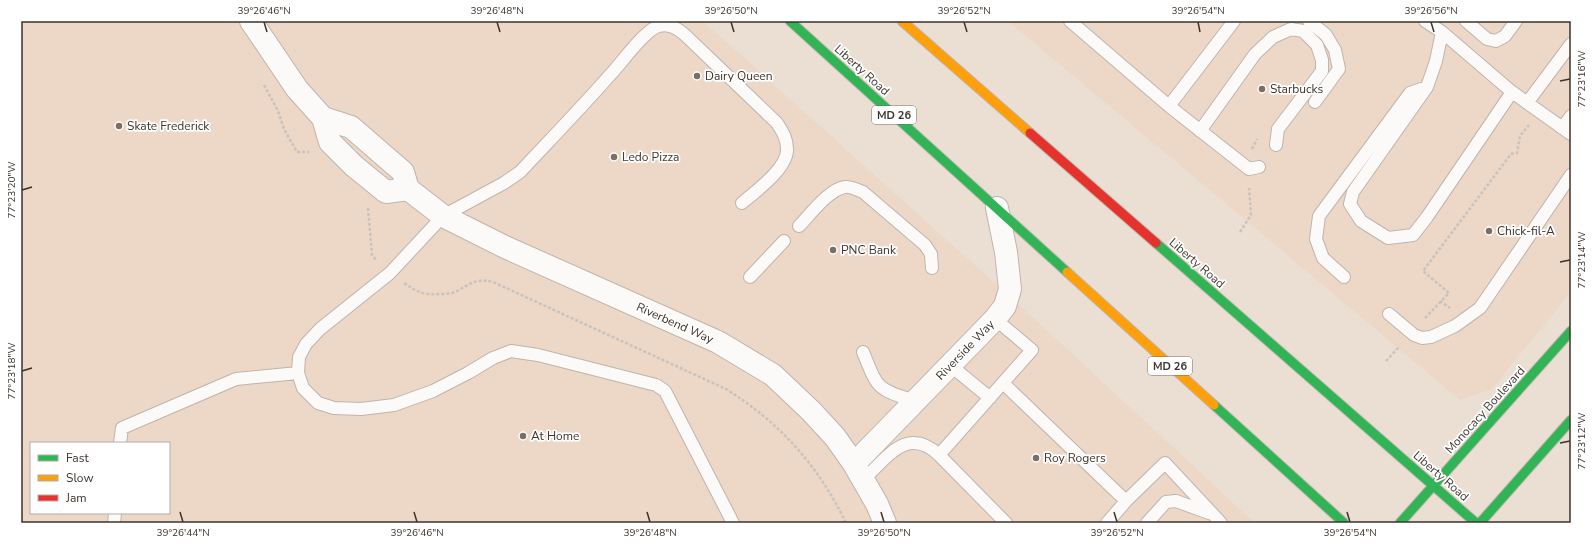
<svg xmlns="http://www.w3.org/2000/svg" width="1592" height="544" font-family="'Nunito Sans',sans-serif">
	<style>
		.built { fill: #edd7c6; fill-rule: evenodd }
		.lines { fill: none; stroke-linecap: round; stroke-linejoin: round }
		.lane-casing { stroke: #beb5ac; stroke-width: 14 }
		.street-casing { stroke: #beb5ac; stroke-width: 24 }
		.fast-casing { stroke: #beb5ac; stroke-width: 11 }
		.slow-casing { stroke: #beb5ac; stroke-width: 11 }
		.jam-casing { stroke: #beb5ac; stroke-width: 11 }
		.path { stroke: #c9c3bf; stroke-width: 2.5; stroke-dasharray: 3 2; stroke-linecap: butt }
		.lane { stroke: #fcfaf9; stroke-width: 12 }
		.street { stroke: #fcfaf9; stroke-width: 22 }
		.fast { stroke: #30b455; stroke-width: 9 }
		.slow { stroke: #ff9f0a; stroke-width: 9 }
		.jam { stroke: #e5322d; stroke-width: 9 }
		.ticks { fill: none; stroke: #3c332c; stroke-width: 1.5 }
		.poi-dot { fill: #796f67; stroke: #fff; stroke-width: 1.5 }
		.labels { text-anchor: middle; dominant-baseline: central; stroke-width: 3.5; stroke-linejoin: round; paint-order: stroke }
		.shield { fill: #fff; stroke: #76706b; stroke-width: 1 }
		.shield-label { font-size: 11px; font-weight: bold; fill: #3c332c }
		.street-label { font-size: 12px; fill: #3c332c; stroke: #fff }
		.poi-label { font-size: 12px; fill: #3c332c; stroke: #fff; text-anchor: start }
		.neatline { fill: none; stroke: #3c332c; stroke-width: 1.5 }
		.ticks-label { font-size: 10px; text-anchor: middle; fill: #3c332c }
	</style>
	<rect width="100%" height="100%" fill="#ebdfd4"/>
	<path class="built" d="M 21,21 L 703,21 L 1027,312 L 1255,523 L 21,523 ZM 31,443 L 169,443 L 169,513 L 31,513 Z
		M 1008,21 L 1571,21 L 1571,292 L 1492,389 L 1460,400 Z"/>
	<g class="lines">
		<defs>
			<path id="lane" d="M 1070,21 L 1169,106 L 1234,21
				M 1309,21 L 1326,35 L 1335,50 L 1339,69 L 1315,102
				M 1425,21 L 1442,32 L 1512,92 L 1571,134
				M 1466,21 L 1487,39 L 1496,41 L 1505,36 L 1516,21
				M 1442,32 L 1436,61 L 1427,87 L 1353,192 L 1350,204 L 1361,221 L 1388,238 L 1413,235 L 1427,217 L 1512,92
				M 1527,103 L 1571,44
				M 1169,106 L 1249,169 L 1259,167
				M 1562,128 L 1571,116
				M 1200,131 L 1255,54 L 1273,37 L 1291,29 L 1303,31 L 1317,45 L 1322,60 L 1322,71 L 1278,129 L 1276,145
				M 799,226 C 810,215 829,189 845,187 C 851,186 857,190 863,192 L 925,245 L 931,254 L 932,268
				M 750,277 L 784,241
				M 1344,277 L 1323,258 L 1316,239 L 1319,216 L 1410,93 L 1427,87
				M 1389,314 L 1414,335 L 1422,338 L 1431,337 L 1455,326 L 1480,308 L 1571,175
				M 995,319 L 1032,350 L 939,455 L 1006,523
				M 863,352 C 878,389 876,389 915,401
				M 950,365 L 990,398
				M 1003,383 L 1126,501 L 1107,523
				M 120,443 L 122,428 L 236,379 L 298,373
				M 863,480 C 887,458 907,425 939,455
				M 1126,501 L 1165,463 L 1221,523
				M 114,523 L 115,513
				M 733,523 L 665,391 L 656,385 L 538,355 L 511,351 L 493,358 L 468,373 L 433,391 L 394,405 L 361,409 L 334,408 L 318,403 L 303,388 L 298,373 L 299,357 L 306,344 L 320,329 L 390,273 L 443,216 L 504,183 L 520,172 C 550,140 581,108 610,75 C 621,64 645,29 659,26 C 669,23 677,28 684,34 L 777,123 C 782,131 787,138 787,149 C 788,168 756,191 742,203
				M 1147,523 L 1166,502 L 1176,501 L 1209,513"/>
			<path id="street" d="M 251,21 L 297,89 L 323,118 L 330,142 L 354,166 L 386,192 L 408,189
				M 323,118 L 351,127 L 403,172 L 408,189 L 443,216 L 505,247 L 718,342 L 773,375 L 811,411 L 835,437 L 854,464 L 877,504 L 885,523
				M 854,464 L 995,319 L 1005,306 L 1010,289 L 1006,252 L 997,208"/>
			<path id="fast" d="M 790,21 L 1067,272
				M 1156,243 L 1476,523
				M 1214,405 L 1344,523
				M 1400,523 L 1571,331
				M 1480,523 L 1571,420"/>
			<path id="slow" d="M 902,21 L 1030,133
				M 1067,272 L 1214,405"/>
			<path id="jam" d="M 1030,133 L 1156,243"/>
		</defs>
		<use href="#lane" class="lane-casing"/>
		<use href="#street" class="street-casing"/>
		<use href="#fast" class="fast-casing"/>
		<use href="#slow" class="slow-casing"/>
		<use href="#jam" class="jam-casing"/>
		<path class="path" d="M 264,85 L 278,111 L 284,129 L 297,152 L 309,152
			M 1252,149 L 1257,139
			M 368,208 L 372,255 L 377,261
			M 1240,232 L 1251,215 L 1249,188
			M 404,283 C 417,292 423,295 439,294 C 443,294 448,294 452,293 C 468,287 473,277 493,282 L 726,389 C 780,423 818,465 846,523
			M 1440,301 L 1450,308
			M 1425,318 L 1449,293 L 1423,271 L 1511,154 L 1517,153 L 1520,136 L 1529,125
			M 1386,361 L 1399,347"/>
		<use href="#lane" class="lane"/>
		<use href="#street" class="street"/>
		<use href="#fast" class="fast"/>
		<use href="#slow" class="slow"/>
		<use href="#jam" class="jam"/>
	</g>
	<path class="ticks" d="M 264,22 L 267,32M 497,22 L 500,32M 731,22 L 734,32M 964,22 L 967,32M 1198,22 L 1200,32M 1431,22 L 1434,32M 1560,81 L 1570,79M 22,190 L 32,187M 1560,262 L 1570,260M 22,371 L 32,368M 1560,443 L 1570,441M 180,512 L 183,522M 414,512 L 417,522M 647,512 L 650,522M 881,512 L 884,522M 1114,512 L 1117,522M 1347,512 L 1350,522"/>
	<g class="poi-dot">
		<circle cx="697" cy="76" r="4"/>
		<circle cx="1262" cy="89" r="4"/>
		<circle cx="119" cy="126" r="4"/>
		<circle cx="614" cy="157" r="4"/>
		<circle cx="1489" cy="231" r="4"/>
		<circle cx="833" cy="250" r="4"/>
		<circle cx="523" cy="436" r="4"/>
		<circle cx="1036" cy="458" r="4"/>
	</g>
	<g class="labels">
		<g class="shield">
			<rect x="872" y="106" width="44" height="18" rx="3"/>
			<rect x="1148" y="357" width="44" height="18" rx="3"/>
		</g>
		<g class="shield-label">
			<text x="894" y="115">MD 26</text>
			<text x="1170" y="366">MD 26</text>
		</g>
		<g class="street-label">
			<text transform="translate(862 70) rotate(42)">Liberty Road</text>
			<text transform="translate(1197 263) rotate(41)">Liberty Road</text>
			<text transform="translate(675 323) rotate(24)">Riverbend Way</text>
			<text transform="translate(965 350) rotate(-46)">Riverside Way</text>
			<text transform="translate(1485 410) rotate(-48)">Monocacy Boulevard</text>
			<text transform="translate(1441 476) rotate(41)">Liberty Road</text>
		</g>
		<g class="poi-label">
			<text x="705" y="76">Dairy Queen</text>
			<text x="1270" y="89">Starbucks</text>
			<text x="127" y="126">Skate Frederick</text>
			<text x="622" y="157">Ledo Pizza</text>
			<text x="1497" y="231">Chick-fil-A</text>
			<text x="841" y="250">PNC Bank</text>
			<text x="531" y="436">At Home</text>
			<text x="1044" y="458">Roy Rogers</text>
		</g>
	</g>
	<rect width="1592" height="544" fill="none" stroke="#ffffff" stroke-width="44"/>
	<rect x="30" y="442" width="140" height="72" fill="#ffffff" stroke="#b1adab"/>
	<rect x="38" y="455" width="20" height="6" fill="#30b455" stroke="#b1adab"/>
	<text x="66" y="462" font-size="12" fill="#3c332c">Fast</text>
	<rect x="38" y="475" width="20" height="6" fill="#ff9f0a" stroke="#b1adab"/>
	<text x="66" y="482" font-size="12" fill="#3c332c">Slow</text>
	<rect x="38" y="495" width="20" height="6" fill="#e5322d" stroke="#b1adab"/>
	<text x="66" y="502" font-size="12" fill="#3c332c">Jam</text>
	<rect x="22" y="22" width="1548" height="500" class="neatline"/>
	<g class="ticks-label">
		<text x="264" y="14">39°26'46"N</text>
		<text x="497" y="14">39°26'48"N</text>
		<text x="731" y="14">39°26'50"N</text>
		<text x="964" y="14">39°26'52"N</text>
		<text x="1198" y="14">39°26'54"N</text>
		<text x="1431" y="14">39°26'56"N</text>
		<text transform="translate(1581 79) rotate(-90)" y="4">77°23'16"W</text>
		<text transform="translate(11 190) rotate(-90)" y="4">77°23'20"W</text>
		<text transform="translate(1581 260) rotate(-90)" y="4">77°23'14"W</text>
		<text transform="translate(11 371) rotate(-90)" y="4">77°23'18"W</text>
		<text transform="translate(1581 441) rotate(-90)" y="4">77°23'12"W</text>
		<text x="183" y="536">39°26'44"N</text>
		<text x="417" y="536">39°26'46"N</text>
		<text x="650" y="536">39°26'48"N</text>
		<text x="884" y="536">39°26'50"N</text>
		<text x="1117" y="536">39°26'52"N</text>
		<text x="1350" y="536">39°26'54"N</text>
	</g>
</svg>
